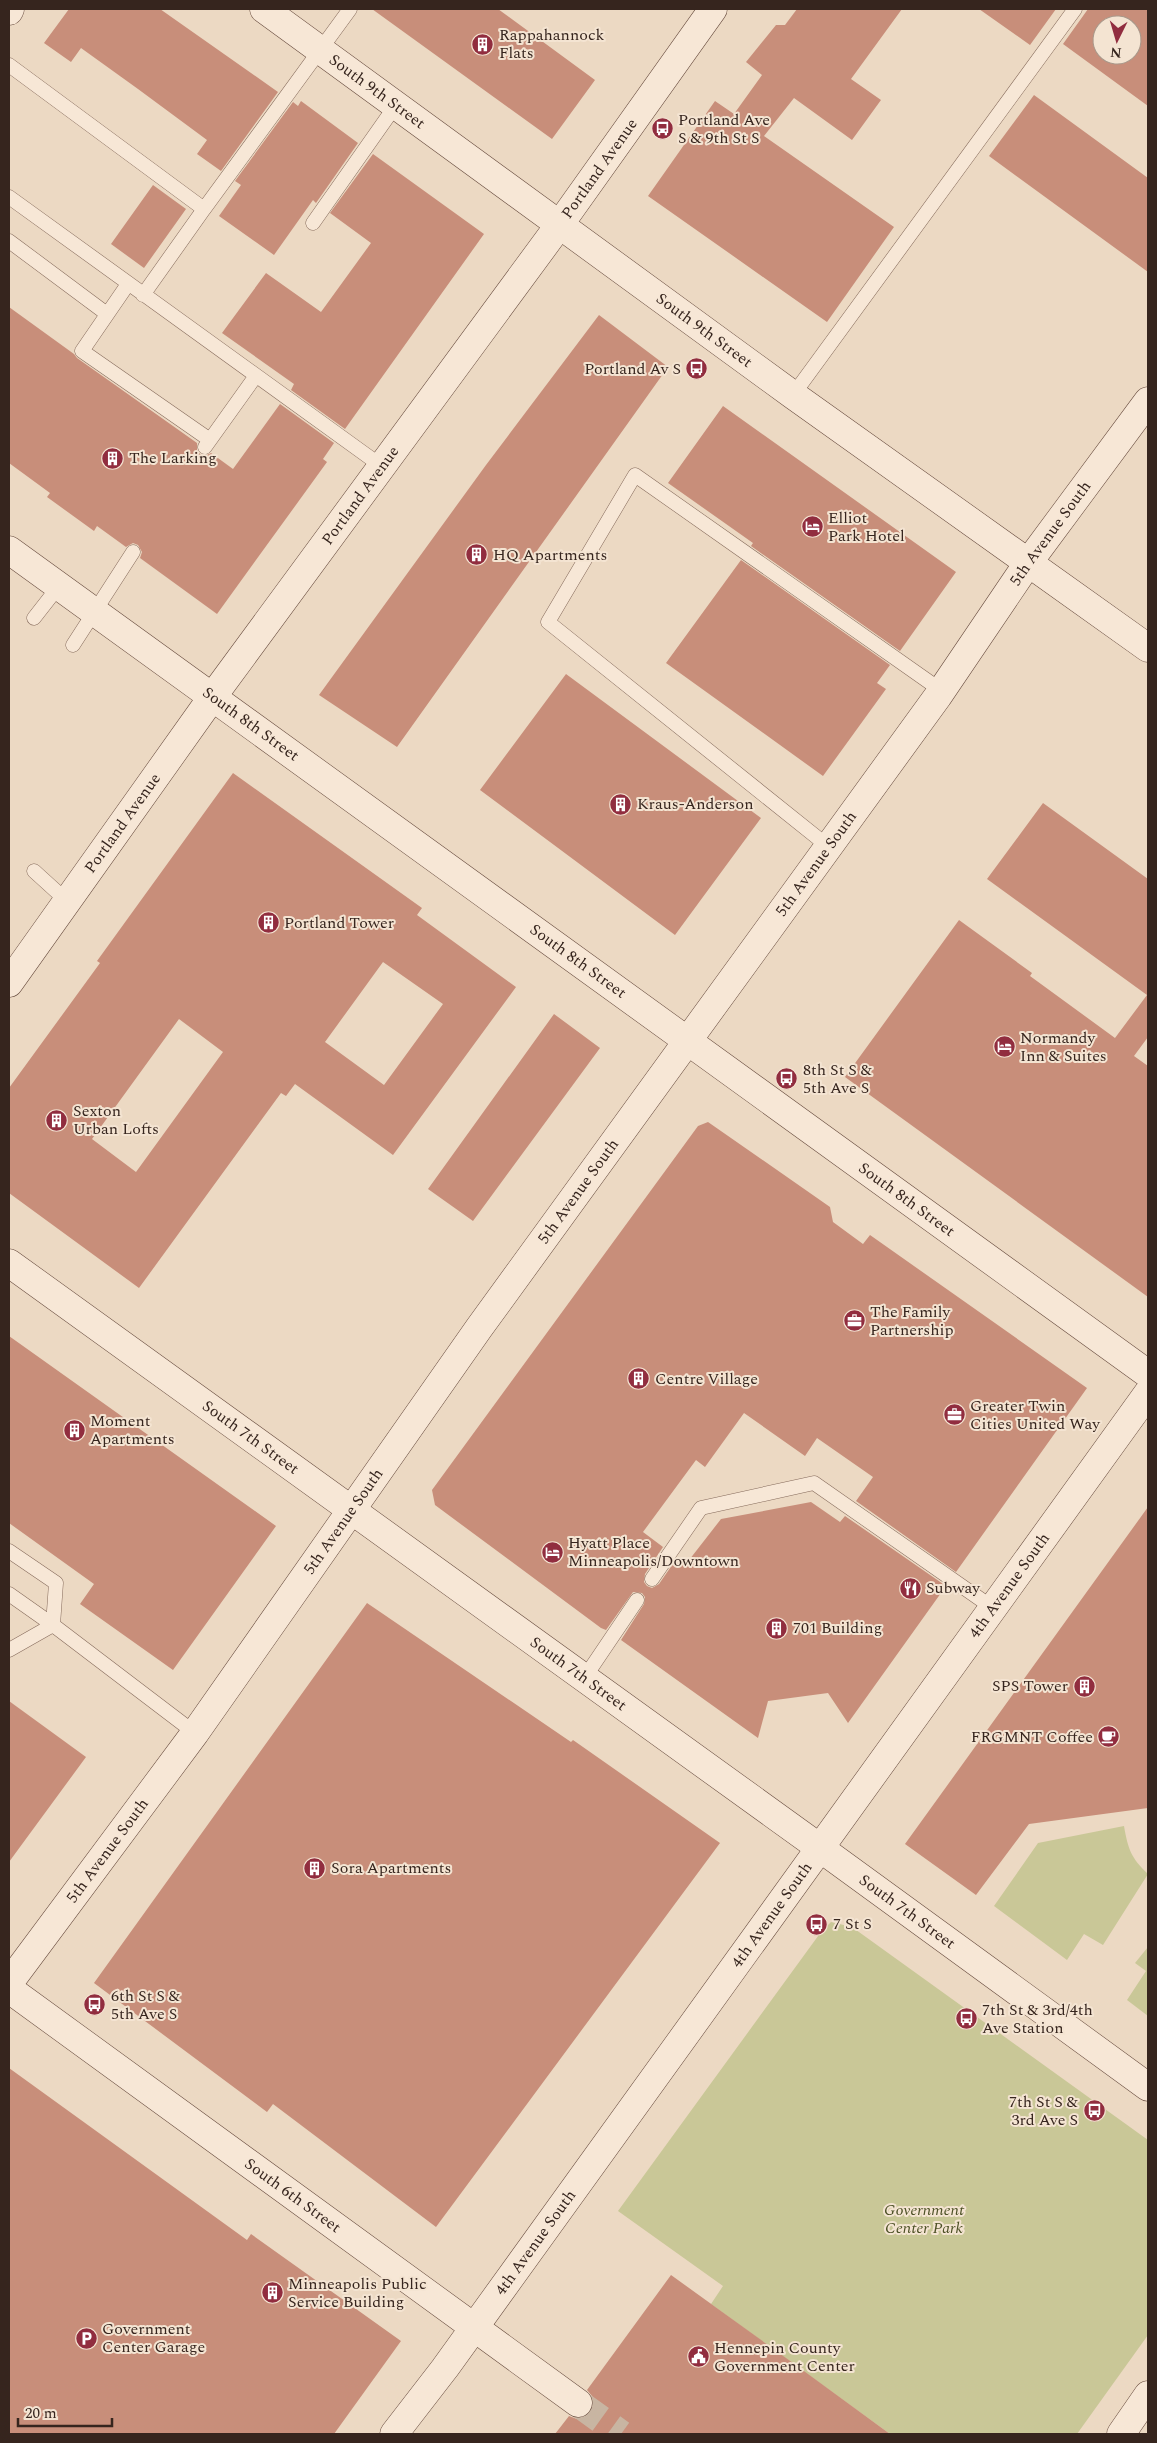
<svg xmlns="http://www.w3.org/2000/svg" width="1157" height="2443" font-family="Spectral,serif">
	<style>
		.green { fill: #c9c797 }
		.building { fill: #c88e7a; fill-rule: evenodd }
		.lines { fill: none; stroke-linecap: round; stroke-linejoin: round }
		.secondary-tunnel { stroke: #c8b5a2; stroke-width: 28; stroke-dasharray: 28 14; stroke-linecap: butt }
		.lane-casing { stroke: #856a5b; stroke-width: 15 }
		.secondary-casing { stroke: #674b3e; stroke-width: 29 }
		.lane { stroke: #f7e7d6; stroke-width: 14 }
		.secondary { stroke: #f7e7d6; stroke-width: 28 }
		.labels { text-anchor: middle; dominant-baseline: central; stroke-width: 4; stroke-linejoin: round; paint-order: stroke }
		.poi-label { font-size: 16px; fill: #36251e; stroke: #f4e4d2; text-anchor: start }
		.street-label { font-size: 16px; fill: #36251e; stroke: #f4e4d2 }
		.park-label { font-size: 16px; font-style: italic; fill: #4d5126; stroke: #f4e4d2 }
	</style>
	<rect width="100%" height="100%" fill="#ecd9c3"/>
	<path class="green" d="M 1124,1826 C 1128,1849 1131,1858 1148,1874 L 1103,1945 L 1084,1934 L 1067,1960 L 994,1906 L 1038,1843 Z
		M 831,1922 L 852,1927 L 1148,2140 L 1148,2335 L 1077,2434 L 890,2434 L 711,2304 L 723,2286 L 618,2211 L 821,1932 Z
		M 1148,1947 L 1148,2016 L 1127,2000 L 1146,1971 L 1135,1963 Z"/>
	<path class="building" d="M 69,9 L 160,9 L 278,92 L 221,171 L 197,154 L 207,140 L 138,89 L 81,48 L 71,62 L 44,43 Z
		M 372,9 L 498,9 L 595,80 L 552,139 Z
		M 797,9 L 902,9 L 851,79 L 881,100 L 852,140 L 794,98 L 764,136 L 894,227 L 827,322 L 648,196 L 715,101 L 734,114 L 762,75 L 746,62 L 776,25 L 785,25 Z
		M 979,9 L 1056,9 L 1030,45 Z
		M 1088,9 L 1148,9 L 1148,106 L 1063,44 ZM 1102,25 L 1132,25 L 1132,55 L 1102,55 Z
		M 1034,95 L 1148,178 L 1148,272 L 989,156 Z
		M 301,101 L 358,143 L 316,203 L 313,200 L 274,255 L 219,216 L 241,185 L 235,181 L 293,102 L 298,106 Z
		M 373,154 L 484,234 L 345,429 L 291,390 L 294,384 L 222,333 L 266,273 L 321,312 L 371,243 L 330,213 Z
		M 153,185 L 186,209 L 144,268 L 111,244 Z
		M 9,307 L 74,354 L 77,358 L 197,443 L 197,450 L 200,454 L 205,456 L 211,453 L 233,469 L 280,404 L 334,443 L 323,459 L 327,462 L 217,614 L 140,558 L 142,552 L 138,545 L 133,543 L 126,547 L 97,526 L 94,531 L 47,497 L 50,493 L 9,463 Z
		M 599,315 L 668,367 L 397,747 L 319,695 L 486,465 Z
		M 723,406 L 956,572 L 900,651 L 751,546 L 753,543 L 668,483 Z
		M 741,560 L 890,665 L 877,683 L 886,689 L 823,776 L 666,663 Z
		M 566,674 L 761,818 L 675,935 L 480,790 Z
		M 233,773 L 422,908 L 417,915 L 516,987 L 393,1155 L 295,1084 L 286,1096 L 281,1093 L 139,1288 L 9,1193 L 9,1088 L 100,963 L 97,961 ZM 383,962 L 443,1004 L 384,1085 L 325,1042 ZM 179,1019 L 223,1052 L 136,1172 L 92,1139 Z
		M 1043,803 L 1148,879 L 1148,1037 L 1134,1056 L 1148,1066 L 1148,1297 L 845,1077 L 959,920 L 1032,973 L 1030,976 L 1115,1038 L 1147,995 L 987,879 Z
		M 554,1014 L 600,1048 L 473,1221 L 428,1189 Z
		M 708,1122 L 830,1207 L 833,1222 L 863,1244 L 870,1235 L 1087,1388 L 956,1572 L 856,1501 L 873,1477 L 817,1438 L 805,1456 L 744,1413 L 705,1467 L 696,1460 L 643,1532 L 663,1547 L 645,1574 L 644,1582 L 647,1586 L 652,1588 L 659,1584 L 677,1558 L 686,1564 L 721,1519 L 811,1502 L 840,1522 L 845,1516 L 946,1586 L 848,1723 L 828,1693 L 768,1701 L 758,1738 L 621,1640 L 644,1604 L 645,1597 L 642,1593 L 633,1592 L 606,1630 L 601,1628 L 435,1505 L 432,1490 L 698,1126 Z
		M 9,1336 L 276,1526 L 173,1670 L 80,1604 L 94,1584 L 9,1523 Z
		M 1148,1507 L 1148,1808 L 1029,1824 L 976,1895 L 905,1844 Z
		M 367,1603 L 571,1742 L 573,1740 L 720,1843 L 436,2227 L 273,2104 L 267,2112 L 94,1983 Z
		M 9,1701 L 86,1757 L 9,1862 Z
		M 9,2068 L 247,2240 L 251,2234 L 401,2341 L 334,2434 L 9,2434 Z
		M 671,2275 L 793,2363 L 890,2434 L 555,2434 L 569,2416 L 577,2419 L 585,2417 L 590,2413 L 594,2404 L 592,2396 L 587,2390 Z"/>
	<g class="lines">
		<path class="secondary-tunnel" d="M 578,2403 L 621,2434"/>
		<defs>
			<path id="lane" d="M 9,65 L 204,209 L 350,9
				M 9,197 L 380,465
				M 313,223 L 396,105
				M 9,241 L 107,314
				M 128,284 L 82,351 L 210,440
				M 143,295 L 204,209
				M 793,395 L 1075,9
				M 205,447 L 255,377
				M 34,618 L 59,586
				M 73,645 L 133,552
				M 829,847 L 548,622 L 635,475 L 942,691
				M 34,871 L 67,901
				M 9,1551 L 56,1583 L 53,1625
				M 652,1579 L 701,1508 L 814,1483 L 993,1608
				M 9,1594 L 53,1625
				M 9,1650 L 53,1625 L 195,1733
				M 585,1677 L 637,1600"/>
			<g id="secondary">
				<path id="s1" d="M 264,9 L 793,395 L 1148,648"/>
				<path d="M 9,11 L 10,9"/>
				<path id="s2" d="M 9,550 C 390,823 768,1100 1148,1374"/>
				<path id="s3" d="M 9,983 L 213,696 L 560,224 L 713,9"/>
				<path id="s4" d="M 9,1263 L 820,1848 L 1148,2087"/>
				<path id="s5" d="M 9,1983 L 195,1733 L 479,1328 L 938,696 L 1028,563 L 1148,401"/>
				<path id="s6" d="M 9,1989 L 578,2403"/>
				<path id="s7" d="M 394,2434 L 445,2368 L 1148,1393"/>
				<path d="M 1121,2434 L 1148,2395"/>
			</g>
		</defs>
		<use href="#lane" class="lane-casing"/>
		<use href="#secondary" class="secondary-casing"/>
		<use href="#lane" class="lane"/>
		<use href="#secondary" class="secondary"/>
	</g>
	<defs>
		<symbol id="building-disc" viewBox="-11 -11 22 22"><circle r="9.5" fill="#912d3f" stroke="#f4e4d2"/><path d="M-4-6H4V6H1V3H-1V6H-4ZM-2.5-4.3h1.7v1.8h-1.7ZM.8-4.3h1.7v1.8H.8ZM-2.5-1h1.7V.8h-1.7ZM.8-1h1.7V.8H.8Z" fill="#fff"/></symbol>
		<symbol id="bus-disc" viewBox="-11 -11 22 22"><circle r="9.5" fill="#912d3f" stroke="#f4e4d2"/><path d="M-5-6H5V4H4V6H2V4H-2V6H-4V4H-5ZM-3.5-4V0h7V-4ZM-3.5 1.2v1.5H-2V1.2ZM2 1.2v1.5H3.5V1.2Z" fill="#fff"/></symbol>
		<symbol id="hotel-disc" viewBox="-11 -11 22 22"><circle r="9.5" fill="#912d3f" stroke="#f4e4d2"/><path d="M-6-4.5h1.5V1H6V5H4.5V3h-9V5H-6ZM-4 0a1.8 1.8 0 1 1 3.6 0ZM.5 0V-2.5h3Q6-2.5 6 0Z" fill="#fff"/></symbol>
		<symbol id="office-disc" viewBox="-11 -11 22 22"><circle r="9.5" fill="#912d3f" stroke="#f4e4d2"/><path d="M-6-3h4V-5.5h4V-3h4V5H-6ZM-1-4.5V-3h2v-1.5ZM-6 0V1H6V0Z" fill="#fff"/></symbol>
		<symbol id="restaurant-disc" viewBox="-11 -11 22 22"><circle r="9.5" fill="#912d3f" stroke="#f4e4d2"/><path d="M-5-6h1v4h1v-4h1v4h1v-4h1v5L-1.5 .5V6h-2V.5L-5-1ZM5-6V6H3V1.5H1.5Q1.5-4 5-6Z" fill="#fff"/></symbol>
		<symbol id="cafe-disc" viewBox="-11 -11 22 22"><circle r="9.5" fill="#912d3f" stroke="#f4e4d2"/><path d="M-5.5-4.5H6V0H3Q3 3.5 0 3.5H-2.5Q-5.5 3.5-5.5 0ZM3-3.2v2h1.7v-2ZM-6 4.5H4V6H-6Z" fill="#fff"/></symbol>
		<symbol id="parking-disc" viewBox="-11 -11 22 22"><circle r="9.5" fill="#912d3f" stroke="#f4e4d2"/><path d="M-3.5-5.5H1a3.5 3.5 0 0 1 0 7H-1V5.5H-3.5ZM-1-3.4V-.6H.8a1.4 1.4 0 0 0 0-2.8Z" fill="#fff"/></symbol>
		<symbol id="civic-disc" viewBox="-11 -11 22 22"><circle r="9.5" fill="#912d3f" stroke="#f4e4d2"/><path d="M-.6-6.5H3V-4.5H.6V-3L4-1V1h2V6H-6V1h2V-1L-.6-3ZM-1.2 2.5V6h2.4V2.5Z" fill="#fff"/></symbol>
	</defs>
	<g fill-rule="evenodd">
		<use href="#building-disc" x="470" y="32" width="25" height="25"/>
		<use href="#bus-disc" x="650" y="116" width="25" height="25"/>
		<use href="#bus-disc" x="684" y="356" width="25" height="25"/>
		<use href="#building-disc" x="100" y="446" width="25" height="25"/>
		<use href="#hotel-disc" x="800" y="514" width="25" height="25"/>
		<use href="#building-disc" x="464" y="542" width="25" height="25"/>
		<use href="#building-disc" x="608" y="792" width="25" height="25"/>
		<use href="#building-disc" x="256" y="910" width="25" height="25"/>
		<use href="#hotel-disc" x="992" y="1034" width="25" height="25"/>
		<use href="#bus-disc" x="774" y="1066" width="25" height="25"/>
		<use href="#building-disc" x="44" y="1108" width="25" height="25"/>
		<use href="#office-disc" x="842" y="1308" width="25" height="25"/>
		<use href="#building-disc" x="626" y="1366" width="25" height="25"/>
		<use href="#office-disc" x="942" y="1402" width="25" height="25"/>
		<use href="#building-disc" x="62" y="1418" width="25" height="25"/>
		<use href="#hotel-disc" x="540" y="1540" width="25" height="25"/>
		<use href="#restaurant-disc" x="898" y="1576" width="25" height="25"/>
		<use href="#building-disc" x="764" y="1616" width="25" height="25"/>
		<use href="#building-disc" x="1072" y="1674" width="25" height="25"/>
		<use href="#cafe-disc" x="1096" y="1724" width="25" height="25"/>
		<use href="#building-disc" x="302" y="1856" width="25" height="25"/>
		<use href="#bus-disc" x="804" y="1912" width="25" height="25"/>
		<use href="#bus-disc" x="82" y="1992" width="25" height="25"/>
		<use href="#bus-disc" x="954" y="2006" width="25" height="25"/>
		<use href="#bus-disc" x="1082" y="2098" width="25" height="25"/>
		<use href="#building-disc" x="260" y="2280" width="25" height="25"/>
		<use href="#parking-disc" x="74" y="2326" width="25" height="25"/>
		<use href="#civic-disc" x="686" y="2344" width="25" height="25"/>
	</g>
	<g class="labels">
		<g class="poi-label">
			<text x="499" y="35">Rappahannock<tspan x="499" dy="18">Flats</tspan></text>
			<text x="678" y="120">Portland Ave<tspan x="678" dy="18">S &amp; 9th St S</tspan></text>
			<text x="681" y="369" text-anchor="end">Portland Av S</text>
			<text x="129" y="458">The Larking</text>
			<text x="828" y="518">Elliot<tspan x="828" dy="18">Park Hotel</tspan></text>
			<text x="493" y="555">HQ Apartments</text>
			<text x="637" y="804">Kraus-Anderson</text>
			<text x="284" y="923">Portland Tower</text>
			<text x="1020" y="1038">Normandy<tspan x="1020" dy="18">Inn &amp; Suites</tspan></text>
			<text x="803" y="1070">8th St S &amp;<tspan x="803" dy="18">5th Ave S</tspan></text>
			<text x="73" y="1111">Sexton<tspan x="73" dy="18">Urban Lofts</tspan></text>
			<text x="870" y="1312">The Family<tspan x="870" dy="18">Partnership</tspan></text>
			<text x="655" y="1379">Centre Village</text>
			<text x="970" y="1406">Greater Twin<tspan x="970" dy="18">Cities United Way</tspan></text>
			<text x="90" y="1421">Moment<tspan x="90" dy="18">Apartments</tspan></text>
			<text x="568" y="1543">Hyatt Place<tspan x="568" dy="18">Minneapolis/Downtown</tspan></text>
			<text x="926" y="1588">Subway</text>
			<text x="793" y="1628">701 Building</text>
			<text x="1068" y="1686" text-anchor="end">SPS Tower</text>
			<text x="1093" y="1737" text-anchor="end">FRGMNT Coffee</text>
			<text x="331" y="1868">Sora Apartments</text>
			<text x="833" y="1924">7 St S</text>
			<text x="111" y="1996">6th St S &amp;<tspan x="111" dy="18">5th Ave S</tspan></text>
			<text x="982" y="2010">7th St &amp; 3rd/4th<tspan x="982" dy="18">Ave Station</tspan></text>
			<text x="1078" y="2102" text-anchor="end">7th St S &amp;<tspan x="1078" dy="18">3rd Ave S</tspan></text>
			<text x="288" y="2284">Minneapolis Public<tspan x="288" dy="18">Service Building</tspan></text>
			<text x="102" y="2329">Government<tspan x="102" dy="18">Center Garage</tspan></text>
			<text x="714" y="2348">Hennepin County<tspan x="714" dy="18">Government Center</tspan></text>
		</g>
		<g class="street-label">
			<text stroke="none"><textPath href="#s1" startOffset="140">South 9th Street</textPath></text>
			<text stroke="none"><textPath href="#s3" startOffset="1006">Portland Avenue</textPath></text>
			<text stroke="none"><textPath href="#s1" startOffset="545">South 9th Street</textPath></text>
			<text stroke="none"><textPath href="#s3" startOffset="601">Portland Avenue</textPath></text>
			<text stroke="none"><textPath href="#s5" startOffset="1785">5th Avenue South</textPath></text>
			<text stroke="none"><textPath href="#s2" startOffset="298">South 8th Street</textPath></text>
			<text stroke="none"><textPath href="#s3" startOffset="196">Portland Avenue</textPath></text>
			<text stroke="none"><textPath href="#s5" startOffset="1380">5th Avenue South</textPath></text>
			<text stroke="none"><textPath href="#s2" startOffset="702">South 8th Street</textPath></text>
			<text stroke="none"><textPath href="#s5" startOffset="975">5th Avenue South</textPath></text>
			<text stroke="none"><textPath href="#s2" startOffset="1108">South 8th Street</textPath></text>
			<text stroke="none"><textPath href="#s4" startOffset="298">South 7th Street</textPath></text>
			<text stroke="none"><textPath href="#s5" startOffset="570">5th Avenue South</textPath></text>
			<text stroke="none"><textPath href="#s7" startOffset="1048">4th Avenue South</textPath></text>
			<text stroke="none"><textPath href="#s4" startOffset="702">South 7th Street</textPath></text>
			<text stroke="none"><textPath href="#s5" startOffset="165">5th Avenue South</textPath></text>
			<text stroke="none"><textPath href="#s4" startOffset="1108">South 7th Street</textPath></text>
			<text stroke="none"><textPath href="#s7" startOffset="642">4th Avenue South</textPath></text>
			<text stroke="none"><textPath href="#s6" startOffset="351">South 6th Street</textPath></text>
			<text stroke="none"><textPath href="#s7" startOffset="238">4th Avenue South</textPath></text>
		</g>
		<g class="park-label">
			<text x="924" y="2210">Government<tspan x="924" dy="18">Center Park</tspan></text>
		</g>
	</g>
	<rect width="1157" height="2443" fill="none" stroke="#36251e" stroke-width="20"/>
	<g transform="translate(1117 40) rotate(185)"><circle r="24" fill="#f4e4d2" stroke="#a8988a"/>
	<path d="M0-4L9 19L0 12L-9 19Z" fill="#912d3f"/>
	<text y="-8" font-size="14" font-weight="bold" text-anchor="middle" fill="#36251e">N</text>
	</g>
	<path d="M18 2418v8h94v-8" fill="none" stroke="#36251e" stroke-width="2.5"/>
	<text x="25" y="2418" font-size="15" fill="#36251e" stroke="#f4e4d2" stroke-width="4" paint-order="stroke">20 m</text>
</svg>
